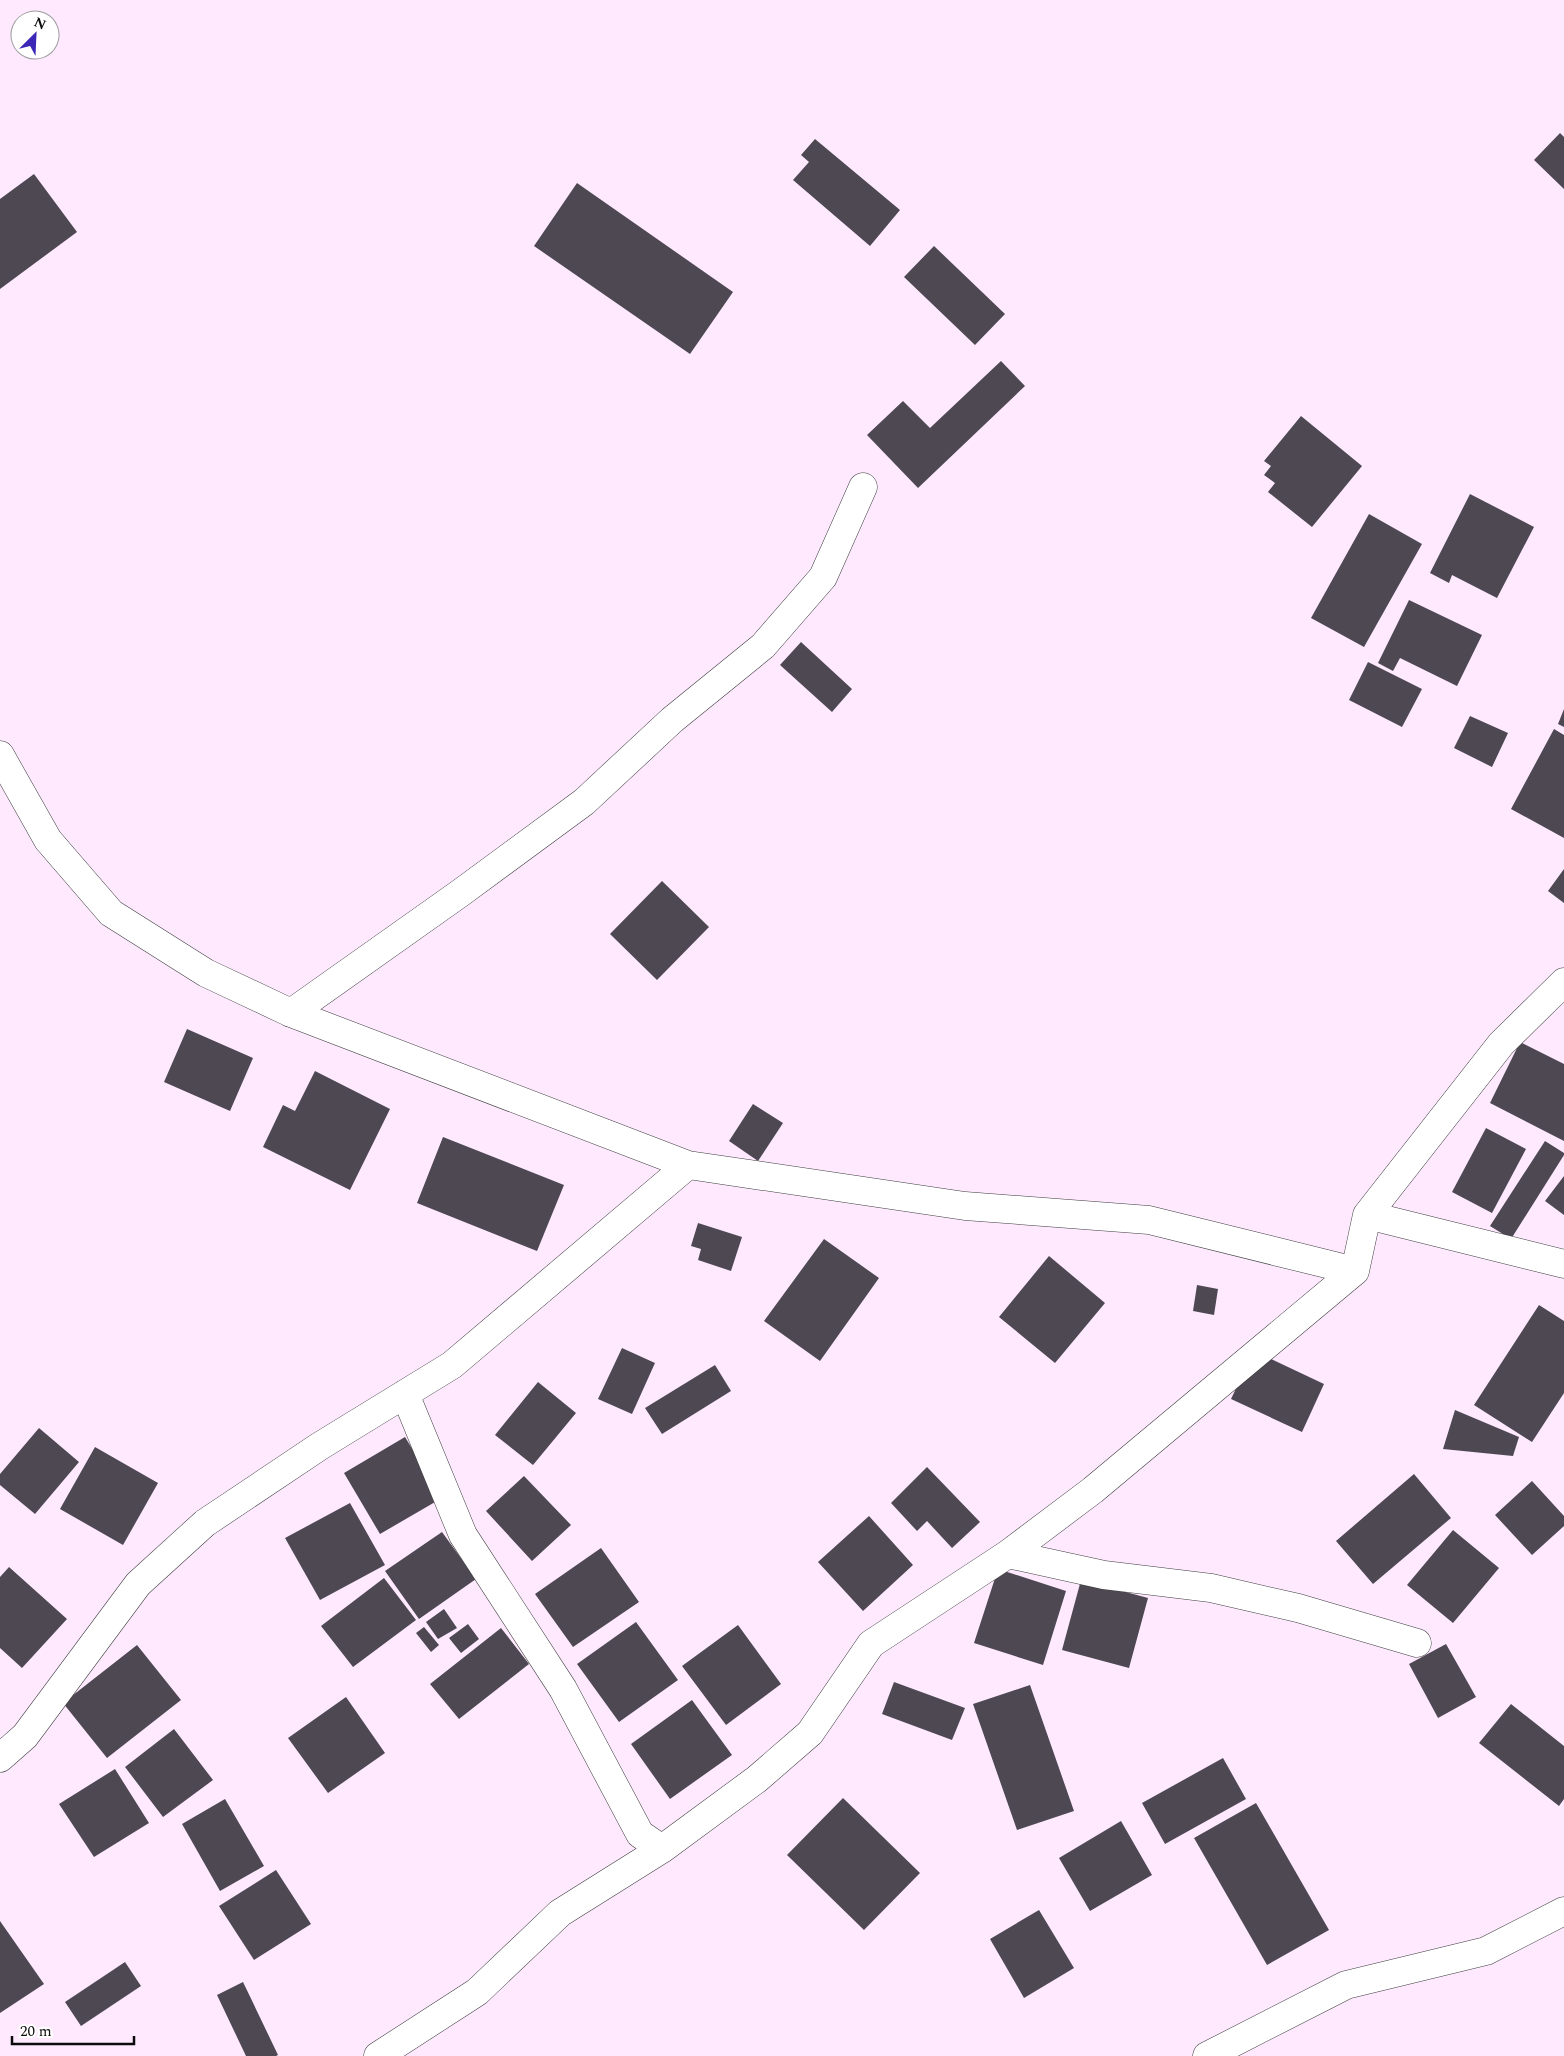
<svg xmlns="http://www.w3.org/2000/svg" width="1564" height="2056" font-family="Spectral,serif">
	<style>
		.building { fill: #4e4853 }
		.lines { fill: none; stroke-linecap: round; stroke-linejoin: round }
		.minor-casing { stroke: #3e3e3e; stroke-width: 29 }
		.minor { stroke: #fff; stroke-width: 28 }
	</style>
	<rect width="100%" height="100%" fill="#fee9ff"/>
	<path class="building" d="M 1560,133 L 1564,137 L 1564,189 L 1534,160 Z
		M 815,139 L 900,210 L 870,246 L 793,180 L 809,162 L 801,155 Z
		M 34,174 L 77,232 L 0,289 L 0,199 Z
		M 577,183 L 733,292 L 690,354 L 534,246 Z
		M 934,246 L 1005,314 L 975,345 L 904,277 Z
		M 1001,361 L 1025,386 L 918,488 L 867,435 L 903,401 L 930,428 Z
		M 1301,416 L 1362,466 L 1312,527 L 1268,492 L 1275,483 L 1264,475 L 1271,466 L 1264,461 Z
		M 1470,494 L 1534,527 L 1497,598 L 1452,575 L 1449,583 L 1430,573 Z
		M 1369,514 L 1422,544 L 1364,647 L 1311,618 Z
		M 1409,600 L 1482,635 L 1457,686 L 1400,658 L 1393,671 L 1378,663 Z
		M 801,642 L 852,689 L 832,712 L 780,665 Z
		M 1368,662 L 1422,689 L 1402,727 L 1349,700 Z
		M 1564,709 L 1564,727 L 1558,724 Z
		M 1470,716 L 1508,733 L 1492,767 L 1454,748 Z
		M 1554,729 L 1564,735 L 1564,838 L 1511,809 Z
		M 1564,869 L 1564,903 L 1548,891 Z
		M 662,881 L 709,927 L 657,980 L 610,934 Z
		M 187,1029 L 253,1058 L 230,1111 L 164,1082 Z
		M 1520,1042 L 1564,1064 L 1564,1141 L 1490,1103 Z
		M 315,1071 L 390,1109 L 350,1190 L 263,1147 L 283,1105 L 295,1111 Z
		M 753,1104 L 783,1123 L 758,1161 L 729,1141 Z
		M 1486,1128 L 1526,1149 L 1492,1213 L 1452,1192 Z
		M 443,1137 L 564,1185 L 537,1251 L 417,1203 Z
		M 1545,1141 L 1564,1153 L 1564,1155 L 1511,1239 L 1490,1226 Z
		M 1564,1176 L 1564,1215 L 1545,1201 Z
		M 698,1223 L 742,1237 L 731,1271 L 698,1260 L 701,1249 L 691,1246 Z
		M 824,1239 L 879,1278 L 820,1361 L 764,1321 Z
		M 1049,1256 L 1105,1303 L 1055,1363 L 999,1317 Z
		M 1197,1285 L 1218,1289 L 1214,1315 L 1193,1311 Z
		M 1539,1305 L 1564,1321 L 1564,1393 L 1532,1442 L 1474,1405 Z
		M 622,1348 L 655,1363 L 632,1414 L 598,1399 Z
		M 1254,1351 L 1324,1384 L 1302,1432 L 1231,1399 Z
		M 715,1365 L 731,1391 L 662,1434 L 645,1408 Z
		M 538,1382 L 576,1413 L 533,1465 L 495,1435 Z
		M 1455,1410 L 1519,1437 L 1513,1456 L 1443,1449 Z
		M 39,1428 L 79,1462 L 35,1514 L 0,1485 L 0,1474 Z
		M 405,1437 L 442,1498 L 380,1534 L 344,1473 Z
		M 95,1447 L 158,1483 L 123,1545 L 60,1509 Z
		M 927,1467 L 980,1522 L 952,1548 L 927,1521 L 917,1531 L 891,1503 Z
		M 1414,1474 L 1451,1518 L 1373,1584 L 1336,1541 Z
		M 524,1476 L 571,1525 L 532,1561 L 486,1511 Z
		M 1532,1481 L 1564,1516 L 1564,1526 L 1532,1555 L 1495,1515 Z
		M 350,1503 L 385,1565 L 320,1600 L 285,1538 Z
		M 869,1516 L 913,1565 L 863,1611 L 818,1562 Z
		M 1453,1530 L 1499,1568 L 1453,1623 L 1407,1585 Z
		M 442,1532 L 476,1579 L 419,1619 L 385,1571 Z
		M 601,1548 L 639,1602 L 573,1647 L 535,1594 Z
		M 9,1567 L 67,1619 L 22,1668 L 0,1648 L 0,1577 Z
		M 998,1569 L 1066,1591 L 1043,1665 L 974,1643 Z
		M 384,1578 L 416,1620 L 353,1667 L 321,1626 Z
		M 1081,1580 L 1148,1598 L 1129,1668 L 1062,1650 Z
		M 444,1609 L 457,1628 L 438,1639 L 426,1622 Z
		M 636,1622 L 678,1680 L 619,1722 L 577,1664 Z
		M 468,1624 L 479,1639 L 461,1653 L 449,1638 Z
		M 738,1625 L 781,1684 L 726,1725 L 682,1666 Z
		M 424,1627 L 439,1645 L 431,1652 L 416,1633 Z
		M 501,1628 L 529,1664 L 459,1719 L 430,1684 Z
		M 1446,1644 L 1476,1697 L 1438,1718 L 1409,1664 Z
		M 137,1645 L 181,1700 L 107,1758 L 63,1703 Z
		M 894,1682 L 965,1708 L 952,1740 L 882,1714 Z
		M 1030,1685 L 1074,1811 L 1017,1830 L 973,1704 Z
		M 346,1697 L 385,1753 L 328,1793 L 288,1738 Z
		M 692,1700 L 732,1755 L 670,1799 L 631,1744 Z
		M 1511,1704 L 1564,1746 L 1564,1799 L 1559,1806 L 1479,1743 Z
		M 174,1729 L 213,1780 L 163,1817 L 125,1767 Z
		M 1223,1758 L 1246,1799 L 1165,1844 L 1142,1803 Z
		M 115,1769 L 149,1823 L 94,1857 L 59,1804 Z
		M 843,1798 L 920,1873 L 864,1930 L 787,1855 Z
		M 225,1799 L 264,1866 L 220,1891 L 182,1824 Z
		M 1256,1803 L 1329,1930 L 1267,1965 L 1194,1838 Z
		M 1121,1821 L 1152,1875 L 1090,1911 L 1059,1858 Z
		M 276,1870 L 311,1924 L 254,1960 L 219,1906 Z
		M 1039,1910 L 1074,1968 L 1024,1998 L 990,1939 Z
		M 0,1921 L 44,1984 L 0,2013 Z
		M 125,1962 L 141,1986 L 81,2026 L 65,2002 Z
		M 243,1982 L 278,2055 L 276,2056 L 246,2056 L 217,1995 Z"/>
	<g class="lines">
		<defs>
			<path id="minor" d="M 0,755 L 48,840 L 111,913 L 206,973 L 291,1013 L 688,1165 L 965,1206 L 1149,1220 L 1355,1271 L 1367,1215 L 1564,1264
				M 291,1013 L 459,894 L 584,802 L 672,720 L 763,646 L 823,577 L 863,487
				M 1367,1215 L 1501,1044 L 1564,982
				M 405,1394 L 463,1535 L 563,1689 L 640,1834 L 662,1849
				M 1008,1554 L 1104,1575 L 1211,1588 L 1298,1608 L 1417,1643
				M 0,1758 L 25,1736 L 138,1584 L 205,1523 L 320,1446 L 452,1365 L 688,1165
				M 378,2056 L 477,1992 L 560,1913 L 662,1849 L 757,1779 L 810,1733 L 871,1644 L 1008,1554 L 1093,1490 L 1355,1271
				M 1207,2056 L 1346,1985 L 1486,1951 L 1564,1911"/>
		</defs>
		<use href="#minor" class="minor-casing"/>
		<use href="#minor" class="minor"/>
	</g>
	<g transform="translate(35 35) rotate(24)"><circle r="24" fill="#ffffff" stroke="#9d9d9d"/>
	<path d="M0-4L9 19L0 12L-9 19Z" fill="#3a27b7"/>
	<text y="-8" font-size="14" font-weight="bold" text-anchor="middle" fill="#0b0b0b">N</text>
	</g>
	<path d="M12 2036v8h122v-8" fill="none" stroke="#0b0b0b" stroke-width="2.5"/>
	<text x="20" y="2036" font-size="15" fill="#0b0b0b" stroke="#ffffff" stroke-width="4" paint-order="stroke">20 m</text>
</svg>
